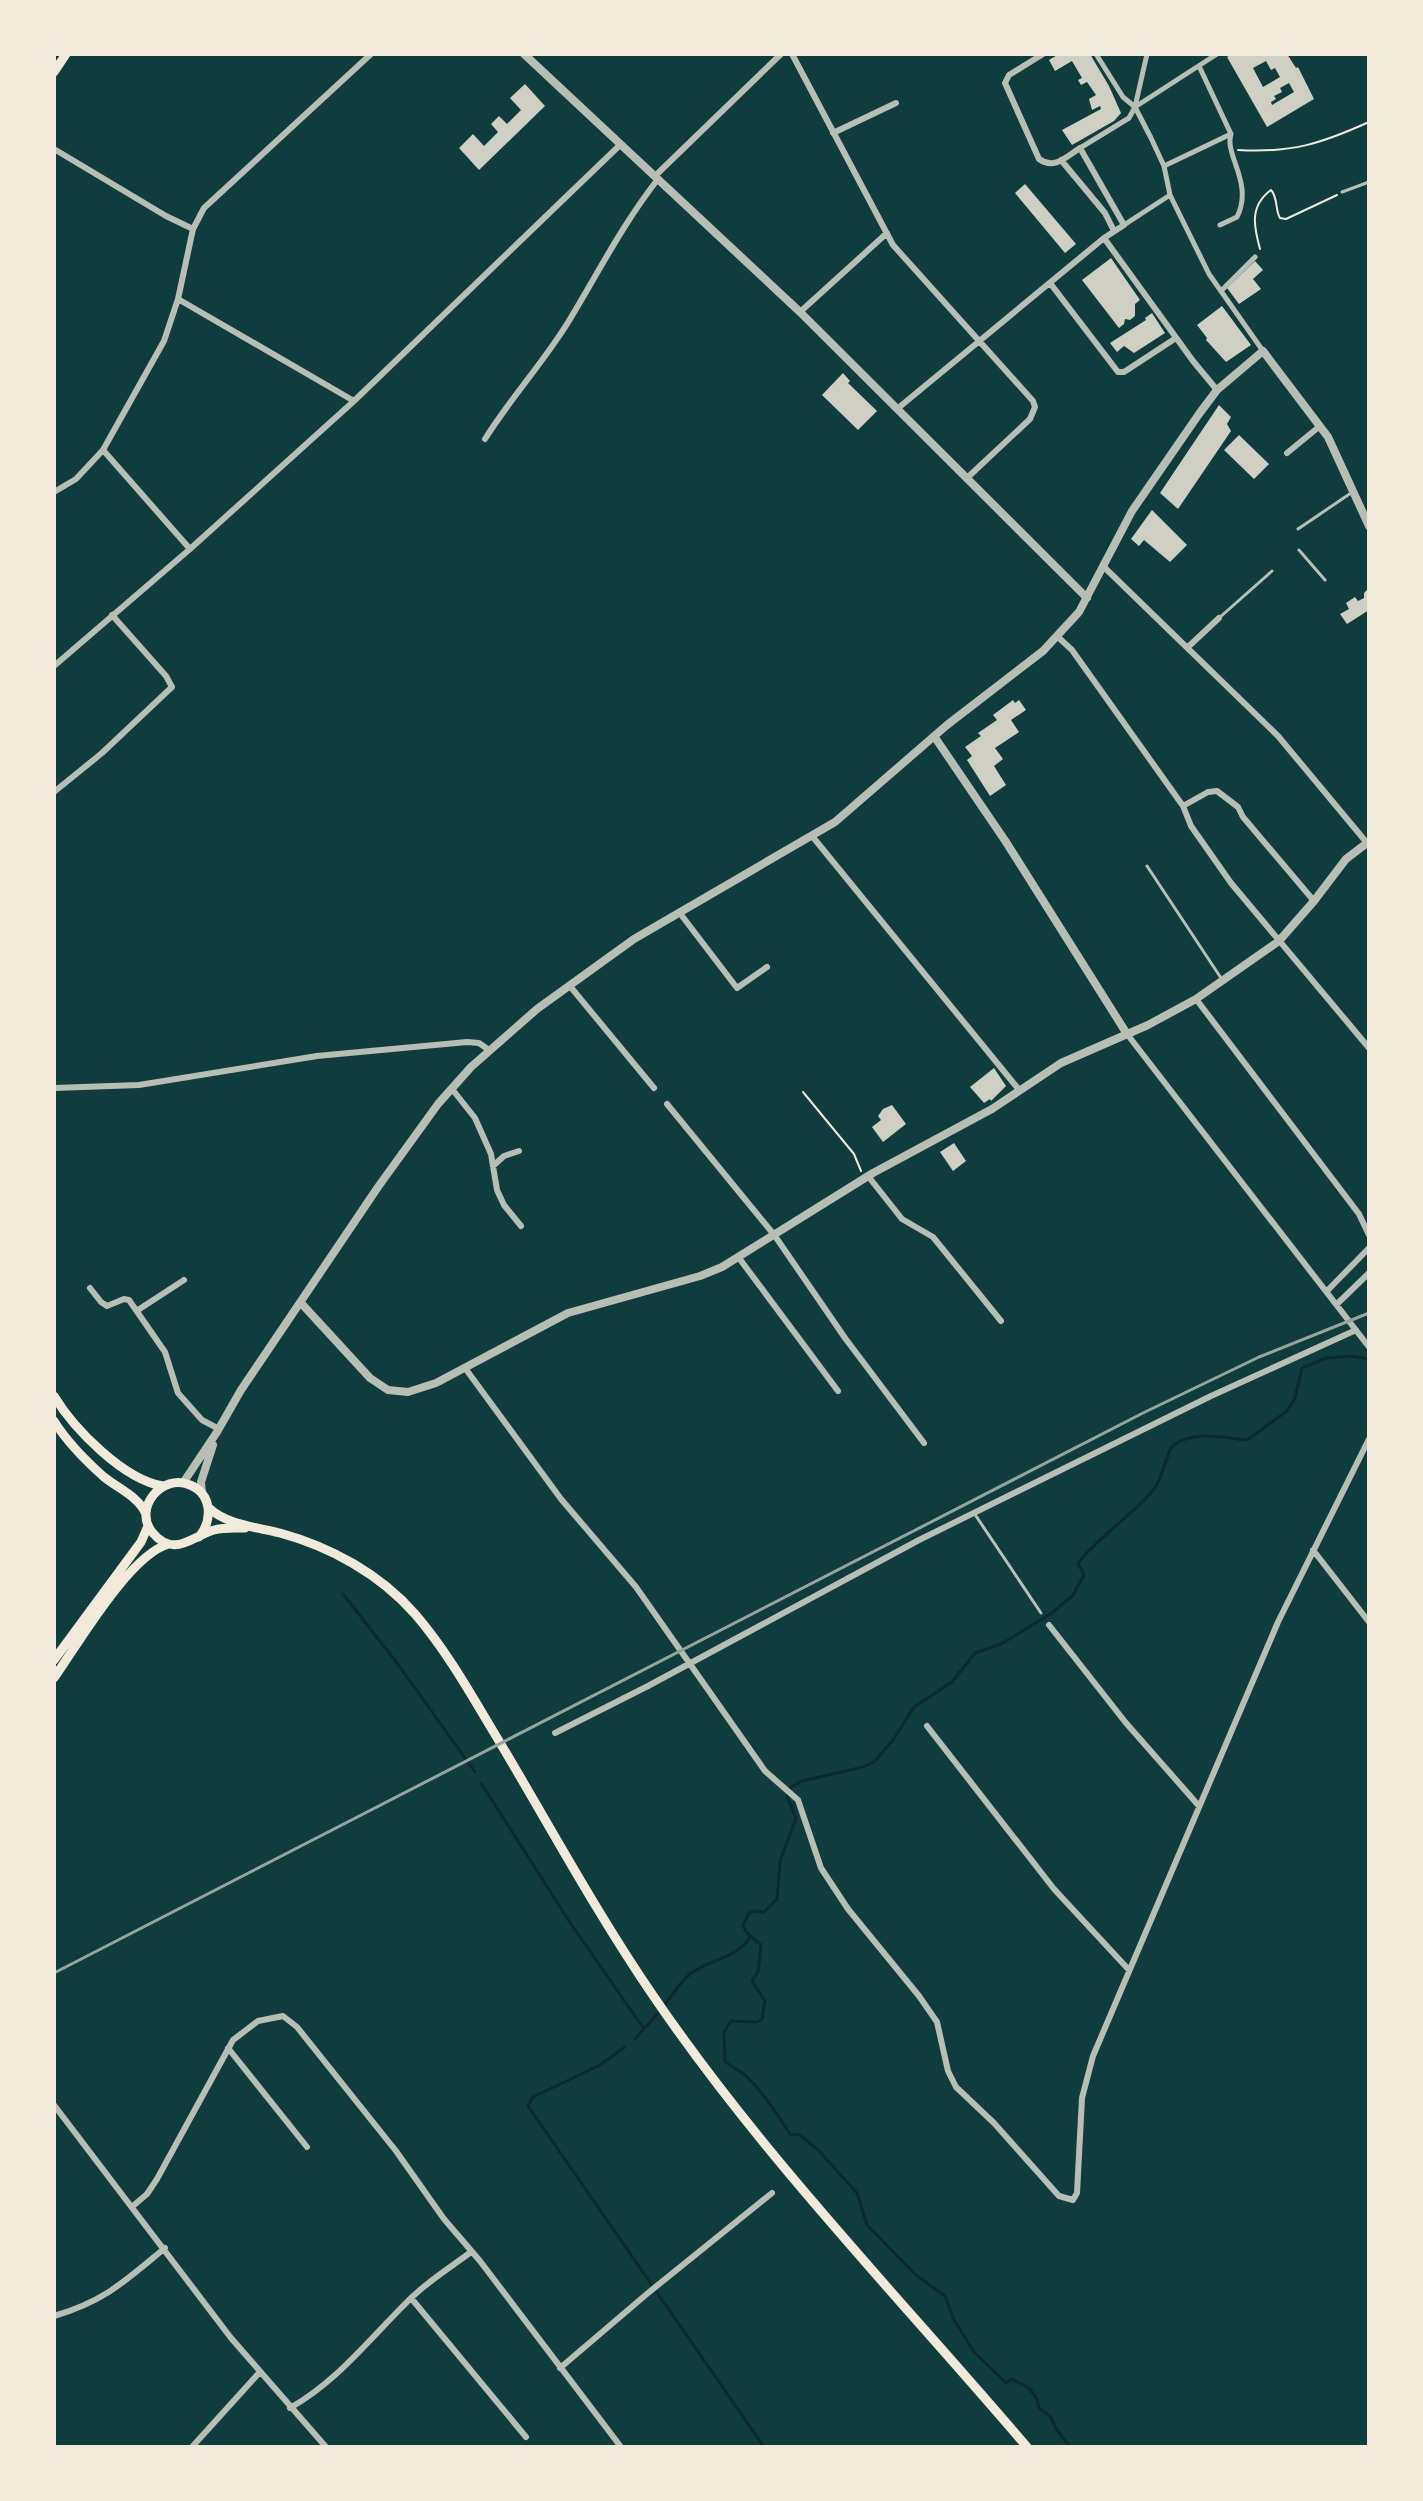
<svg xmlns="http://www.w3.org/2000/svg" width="1423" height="2501" font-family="Jost,sans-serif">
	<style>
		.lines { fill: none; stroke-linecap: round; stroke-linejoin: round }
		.stream { stroke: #0a2a2b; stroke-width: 3 }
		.building { fill: #cfcfc3; fill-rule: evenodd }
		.path { stroke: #f1e9da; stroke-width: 2 }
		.service { stroke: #b8beb3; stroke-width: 3 }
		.pedestrian { stroke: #b8beb3; stroke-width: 5 }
		.minor { stroke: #b8beb3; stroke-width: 6 }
		.tertiary { stroke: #b8beb3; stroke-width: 8 }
		.secondary { stroke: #f1e9da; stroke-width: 9 }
		.rail { stroke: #97a49c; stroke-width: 3 }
	</style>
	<rect width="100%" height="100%" fill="#0f3d3e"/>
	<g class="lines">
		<path class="stream" d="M 343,1594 L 397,1663 L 475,1772
			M 481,1783 L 569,1921 L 644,2029
			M 665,2005 C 672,1995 680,1982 690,1974 C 709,1959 737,1959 750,1937
			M 635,2039 L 660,2011
			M 625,2047 L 600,2065 L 533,2097 L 528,2106 L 764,2447
			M 1070,2447 L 1056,2429 L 1051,2417 L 1039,2408 L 1037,2399 L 1029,2388 L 1012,2379 L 1006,2383 L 974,2352 L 953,2318 L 945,2296 L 916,2275 L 867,2225 L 857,2193 L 819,2151 L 800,2135 L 790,2134 C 777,2114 764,2093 746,2076 C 740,2070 732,2068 725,2061 L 724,2032 L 731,2021 L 757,2022 L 762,2019 L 765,2001 L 752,1981 L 758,1972 L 761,1945 L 746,1932 L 743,1925 L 749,1913 L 755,1911 L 764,1912 L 777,1899 L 780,1861 L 796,1818 L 787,1796 L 791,1787 L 802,1781 L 863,1767 L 874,1762 L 893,1740 L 914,1707 L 952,1682 L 975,1653 L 1001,1644 L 1052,1613 L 1073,1595 L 1084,1575 L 1078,1563 C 1100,1535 1132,1516 1154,1489 C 1164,1476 1167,1449 1174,1445 C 1194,1430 1224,1438 1247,1440 L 1287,1411 L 1295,1398 L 1302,1368 L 1326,1358 L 1351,1356 L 1369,1359"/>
	</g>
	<path class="building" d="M 1059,54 L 1090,54 L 1109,86 L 1121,113 L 1114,121 L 1072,145 L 1062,130 L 1101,109 L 1100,106 L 1092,110 L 1089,99 L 1096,95 L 1087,82 L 1081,85 L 1078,80 L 1082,78 L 1072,61 L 1055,71 L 1049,60 Z
		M 1232,54 L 1287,54 L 1296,68 L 1298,67 L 1314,99 L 1267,127 L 1227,57 ZM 1266,61 L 1271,70 L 1275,68 L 1280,77 L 1263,87 L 1253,68 ZM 1289,83 L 1294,92 L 1272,105 L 1271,102 L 1276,99 L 1274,96 L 1282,92 L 1280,88 Z
		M 525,84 L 545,106 L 479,170 L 459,148 L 473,134 L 484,146 L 498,132 L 491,124 L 499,116 L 507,124 L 521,110 L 510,98 Z
		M 1025,184 L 1076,244 L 1065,253 L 1015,193 Z
		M 1111,258 L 1140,300 L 1135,304 L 1135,316 L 1130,320 L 1125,319 L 1124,324 L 1119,328 L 1082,280 Z
		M 1255,261 L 1263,270 L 1253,279 L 1261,289 L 1239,304 L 1227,288 Z
		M 1222,306 L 1251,345 L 1226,362 L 1206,340 L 1207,338 L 1197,325 Z
		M 1152,313 L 1165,333 L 1134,353 L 1124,346 L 1117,352 L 1110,343 L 1146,320 L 1145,318 Z
		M 843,373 L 850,381 L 848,383 L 877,411 L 858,430 L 822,395 Z
		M 1219,405 L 1231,417 L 1227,424 L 1231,431 L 1178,509 L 1160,493 Z
		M 1239,435 L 1269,464 L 1254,479 L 1224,450 Z
		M 1152,510 L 1187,545 L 1170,562 L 1144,540 L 1139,546 L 1131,539 Z
		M 1369,588 L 1369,610 L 1347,624 L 1340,614 L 1349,609 L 1346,603 L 1355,597 L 1358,601 L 1364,598 L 1364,593 Z
		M 1013,700 L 1015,703 L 1019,700 L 1026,710 L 1011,720 L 1019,732 L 995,748 L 1003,759 L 994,766 L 1006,785 L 990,796 L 967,760 L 972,756 L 965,747 L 981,736 L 978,733 L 997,720 L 993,715 Z
		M 994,1068 L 1006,1086 L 991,1101 L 990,1099 L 984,1103 L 970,1087 Z
		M 892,1105 L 906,1124 L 883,1142 L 872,1127 L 881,1120 L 878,1116 L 883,1109 Z
		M 954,1143 L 966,1161 L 953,1171 L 940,1152 Z"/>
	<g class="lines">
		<path class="path" d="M 1238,150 C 1292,153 1320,144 1369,122
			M 1260,249 C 1254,227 1249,206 1271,190 C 1278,197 1275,210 1280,218 L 1286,219 L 1337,195
			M 803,1092 L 854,1154 L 861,1171"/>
		<path class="service" d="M 1342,192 L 1369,182
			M 1298,529 L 1351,493
			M 1299,550 L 1325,580
			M 1219,618 L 1272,571
			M 1147,866 L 1221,978
			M 974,1513 L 1041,1613"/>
		<path class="pedestrian" d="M 1096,54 L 1123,97 L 1135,107 L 1151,138 L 1164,166 L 1170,195 L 1209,274 L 1263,351
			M 1199,66 L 1231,134 C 1224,155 1254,183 1237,217 L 1220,225
			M 1135,107 L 1217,54
			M 1080,148 L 1129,118 L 1135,107 L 1147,54
			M 1164,166 L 1231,134
			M 1124,225 L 1170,195
			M 1222,290 L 1255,257"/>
		<path class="minor" d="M 792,54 L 893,245 L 1033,401 L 1035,407 L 1030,419 L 967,478
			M 833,133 L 896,103
			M 54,149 L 166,216 L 193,229
			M 1061,160 L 1105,213 L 1114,231
			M 655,176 L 781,54
			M 1104,238 L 1193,361 L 1217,390
			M 1050,283 L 1118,372 L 1124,372 L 1176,338
			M 178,299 L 354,401
			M 800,312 L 887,233
			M 897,409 L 1104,238 L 1124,225 L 1080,148 C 1066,157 1054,170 1039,159 L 1005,83 L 1009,75 L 1043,54
			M 485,439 C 510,399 542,364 567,324 C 597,275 622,225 658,179
			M 103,450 L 190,549
			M 1287,453 L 1320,426
			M 54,492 L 76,479 L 103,450 L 164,341 L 178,299 L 193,229 L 204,208 L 371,54
			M 1104,567 L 1278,736 L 1367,843
			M 1058,637 L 1072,650 L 1183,806 L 1191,826 L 1231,883 L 1369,1048
			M 1188,647 L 1219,618
			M 54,666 L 190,549 L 354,401 L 621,144
			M 54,792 L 102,753 L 172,687 L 166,676 L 112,615
			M 1183,806 L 1208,792 L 1217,791 L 1238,807 L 1243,817 L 1314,901
			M 812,836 L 1020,1091
			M 679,912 L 737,988 L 767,967
			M 569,985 L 654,1088
			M 1196,999 L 1359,1214 L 1369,1235
			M 1127,1034 L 1369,1347
			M 54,1088 L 139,1085 L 317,1056 L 467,1042 L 479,1043 L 489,1050
			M 452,1089 L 475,1118 L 491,1154 L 497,1190 L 504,1205 L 521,1226
			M 667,1104 L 775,1236 L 845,1338 L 924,1443
			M 493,1166 L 504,1156 L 519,1151
			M 868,1176 L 902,1219 L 933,1237 L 1001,1321
			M 739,1258 L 838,1391
			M 90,1288 L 101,1302 L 107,1306 L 124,1299 L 129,1300 L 165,1352 L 178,1393 L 202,1420 L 219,1429
			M 1327,1291 L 1369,1248
			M 1337,1304 L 1369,1273
			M 138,1310 L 184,1280
			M 465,1368 L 561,1499 L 636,1587 L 765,1771 L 798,1800 L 821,1868 L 848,1909 L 919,1996 L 937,2022 L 948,2071 L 956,2087 L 994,2123 L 1059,2196 L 1073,2200 L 1077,2193 L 1082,2098 L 1093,2056 L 1278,1622 L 1369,1439
			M 1313,1550 L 1369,1622
			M 1049,1625 L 1126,1723 L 1199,1806
			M 927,1726 L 1054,1889 L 1129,1970
			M 555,1733 L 648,1686 L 919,1540 L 1211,1396 L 1356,1330
			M 228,2048 L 307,2147
			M 54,2105 L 231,2338 L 326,2447
			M 133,2206 L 147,2194 L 157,2179 L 233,2040 L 258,2021 L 283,2016 L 297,2027 L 396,2151 L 444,2219 L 480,2261 L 621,2447
			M 411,2298 L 526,2437
			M 54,2316 C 105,2301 125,2281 165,2248
			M 560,2368 L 648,2293 L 772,2193
			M 290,2408 C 336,2382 367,2342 404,2305 C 424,2284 448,2269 471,2252
			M 192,2447 L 259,2373"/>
		<path class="tertiary" d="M 524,54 L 800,312 L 1087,598
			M 934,736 L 1006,842 L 1127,1034
			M 301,1303 L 370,1378 L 388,1390 L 408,1392 L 436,1383 L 568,1313 L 700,1276 L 722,1267 L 873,1173 L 992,1109 L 1061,1063 L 1148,1025 L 1196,999 L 1279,941 L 1314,901 L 1346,859 L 1367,843 L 1369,845
			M 183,1483 L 217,1432 L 241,1390 L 378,1187 L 438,1104 L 471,1067 L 537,1009 L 634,939 L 835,822 L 947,725 L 1043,651 L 1079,612 L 1132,511 L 1199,414 L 1217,390 L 1263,351 L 1328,437 L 1369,526
			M 202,1494 L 201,1482 L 213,1445"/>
		<path class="secondary" d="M 54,72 L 66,54
			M 54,1396 C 74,1429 124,1480 163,1486
			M 54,1421 C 67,1442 86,1461 104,1477 C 119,1489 139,1497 146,1514
			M 209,1508 C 227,1525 256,1527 280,1533 C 331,1547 380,1574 415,1614 C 446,1650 469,1691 493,1731 C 546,1819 594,1909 652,1994 C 762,2156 900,2298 1027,2447
			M 199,1537 C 213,1520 212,1494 190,1485 C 162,1473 133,1508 152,1532 C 174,1559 192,1536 214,1530 C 224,1527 235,1528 245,1528
			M 54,1660 L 141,1542 L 148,1526
			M 54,1678 C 78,1644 130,1554 169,1544"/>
		<path class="rail" d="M 54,1973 L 1143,1413 L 1259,1357 L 1369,1313"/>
	</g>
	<rect width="1423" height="2501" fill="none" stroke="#f1e9da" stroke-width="112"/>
</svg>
